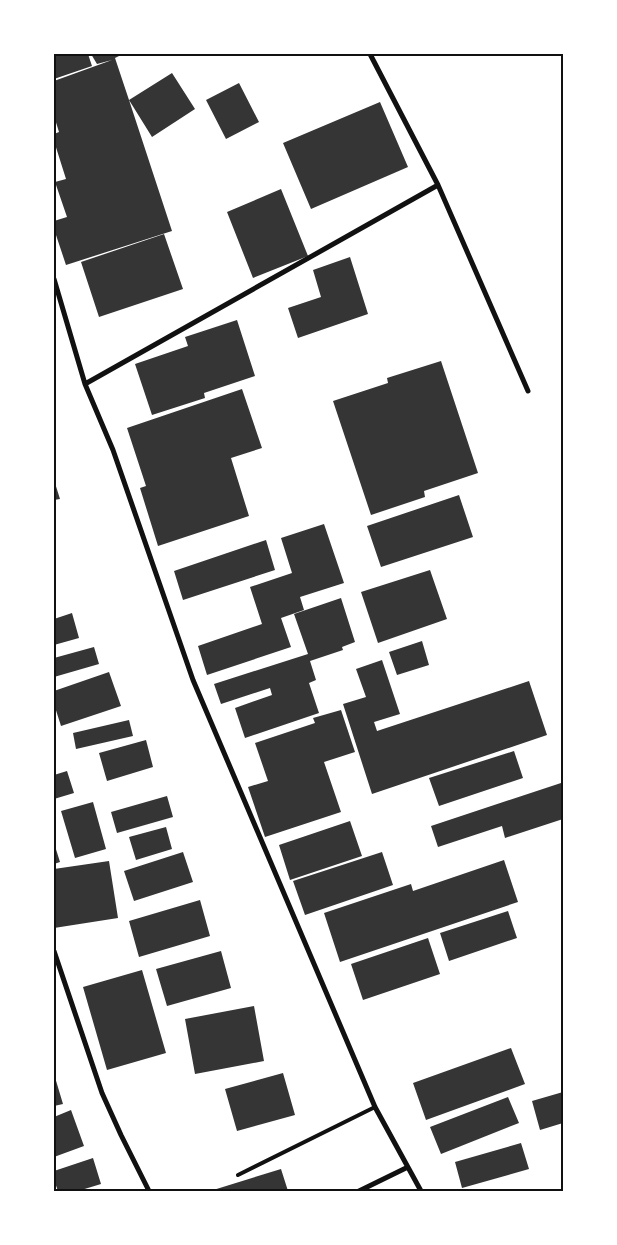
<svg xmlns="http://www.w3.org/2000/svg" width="617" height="1245" font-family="Quicksand,sans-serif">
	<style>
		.building { fill: #353535 }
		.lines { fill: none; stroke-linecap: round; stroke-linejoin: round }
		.service { stroke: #111; stroke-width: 4 }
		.minor { stroke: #111; stroke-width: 5 }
		.neatline { fill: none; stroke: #111; stroke-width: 2 }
	</style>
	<rect width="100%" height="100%" fill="#fff"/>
	<path class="building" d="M 54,54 L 88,54 L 92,66 L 54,79 Z
		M 91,54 L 123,54 L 115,58 L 129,100 L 172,73 L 195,109 L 152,137 L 129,100 L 172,231 L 66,265 L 54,229 L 54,221 L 67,217 L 55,182 L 66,179 L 54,141 L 54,134 L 59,132 L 54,116 L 54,81 L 112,60 L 97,64 Z
		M 239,83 L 259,122 L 226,139 L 206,100 Z
		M 380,102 L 408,167 L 311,209 L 283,143 Z
		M 281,189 L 308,256 L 253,278 L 227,212 Z
		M 164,234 L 183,289 L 99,317 L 81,262 Z
		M 350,257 L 368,314 L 298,338 L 288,308 L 321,297 L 313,270 Z
		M 237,320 L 255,376 L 204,393 L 205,398 L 152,415 L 135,364 L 188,346 L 185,337 Z
		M 441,361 L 478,473 L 424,491 L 425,497 L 371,515 L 333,401 L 388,383 L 387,378 Z
		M 242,389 L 262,448 L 231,458 L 249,516 L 158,546 L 140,488 L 146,486 L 127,428 Z
		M 54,480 L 60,499 L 54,500 Z
		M 459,495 L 473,537 L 381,567 L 367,526 Z
		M 324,524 L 344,583 L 300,597 L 304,610 L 281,618 L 291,647 L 207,675 L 198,646 L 262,624 L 250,587 L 292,573 L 281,538 Z
		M 266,540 L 275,570 L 183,600 L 174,571 Z
		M 430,570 L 447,619 L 378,643 L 361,592 Z
		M 341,598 L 355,642 L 342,647 L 343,650 L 310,661 L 316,680 L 309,683 L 319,713 L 245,738 L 235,708 L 272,695 L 270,688 L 221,704 L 214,684 L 308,654 L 294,614 Z
		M 72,613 L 79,638 L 54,645 L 54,619 Z
		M 422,641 L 429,665 L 397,675 L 389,652 Z
		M 94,647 L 99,664 L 54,677 L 54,658 Z
		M 382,660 L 400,714 L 374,722 L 377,731 L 529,681 L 547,735 L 372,794 L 343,704 L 366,697 L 356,669 Z
		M 109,672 L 121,706 L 61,726 L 54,704 L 54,691 Z
		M 341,710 L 355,752 L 324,762 L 341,812 L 265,837 L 248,787 L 268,781 L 255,743 L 315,723 L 313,718 Z
		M 129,720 L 133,736 L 76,749 L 73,733 Z
		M 146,740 L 153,767 L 107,781 L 99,753 Z
		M 514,751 L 523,778 L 439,806 L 429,778 Z
		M 67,771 L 74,793 L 54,799 L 54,775 Z
		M 561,783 L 563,789 L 563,819 L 505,838 L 502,826 L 438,847 L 431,826 Z
		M 167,796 L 173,817 L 117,833 L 111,812 Z
		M 93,802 L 106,849 L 75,858 L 61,811 Z
		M 350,821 L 362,856 L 290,880 L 279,845 Z
		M 166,827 L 172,849 L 136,860 L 129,837 Z
		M 54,843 L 60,862 L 54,864 Z
		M 183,852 L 193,882 L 134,901 L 124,871 Z
		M 382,852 L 393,885 L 305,915 L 293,881 Z
		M 504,860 L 518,902 L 340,962 L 324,913 L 411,884 L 413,891 Z
		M 109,861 L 118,918 L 54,928 L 54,869 Z
		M 200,900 L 210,936 L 139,957 L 129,921 Z
		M 508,911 L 517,938 L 449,961 L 440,933 Z
		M 428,938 L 440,974 L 363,1000 L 351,964 Z
		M 221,951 L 231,988 L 167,1006 L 156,969 Z
		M 142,970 L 166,1053 L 107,1070 L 83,987 Z
		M 254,1006 L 264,1061 L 195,1074 L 185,1019 Z
		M 511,1048 L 525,1084 L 426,1120 L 413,1083 Z
		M 283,1073 L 295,1115 L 237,1131 L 225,1089 Z
		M 54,1074 L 63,1104 L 54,1106 Z
		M 563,1092 L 563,1123 L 540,1130 L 532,1101 Z
		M 508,1097 L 519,1123 L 441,1154 L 430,1127 Z
		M 71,1110 L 84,1146 L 54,1157 L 54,1117 Z
		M 521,1143 L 529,1169 L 462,1188 L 455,1162 Z
		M 93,1158 L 101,1184 L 78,1191 L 58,1191 L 54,1180 L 54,1171 Z
		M 281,1169 L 288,1191 L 210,1191 Z"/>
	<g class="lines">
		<path class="service" d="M 238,1175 L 375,1107"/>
		<path class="minor" d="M 370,54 L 438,185
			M 54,279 L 85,384 L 113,450 L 193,680 L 375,1107 L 421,1191
			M 85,384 L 438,185 L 528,391
			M 54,951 L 102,1093 L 121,1135 L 149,1191
			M 359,1191 L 408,1167"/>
	</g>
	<rect width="617" height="1245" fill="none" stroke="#ffffff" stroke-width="110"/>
	<rect x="55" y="55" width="507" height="1135" class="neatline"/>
</svg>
